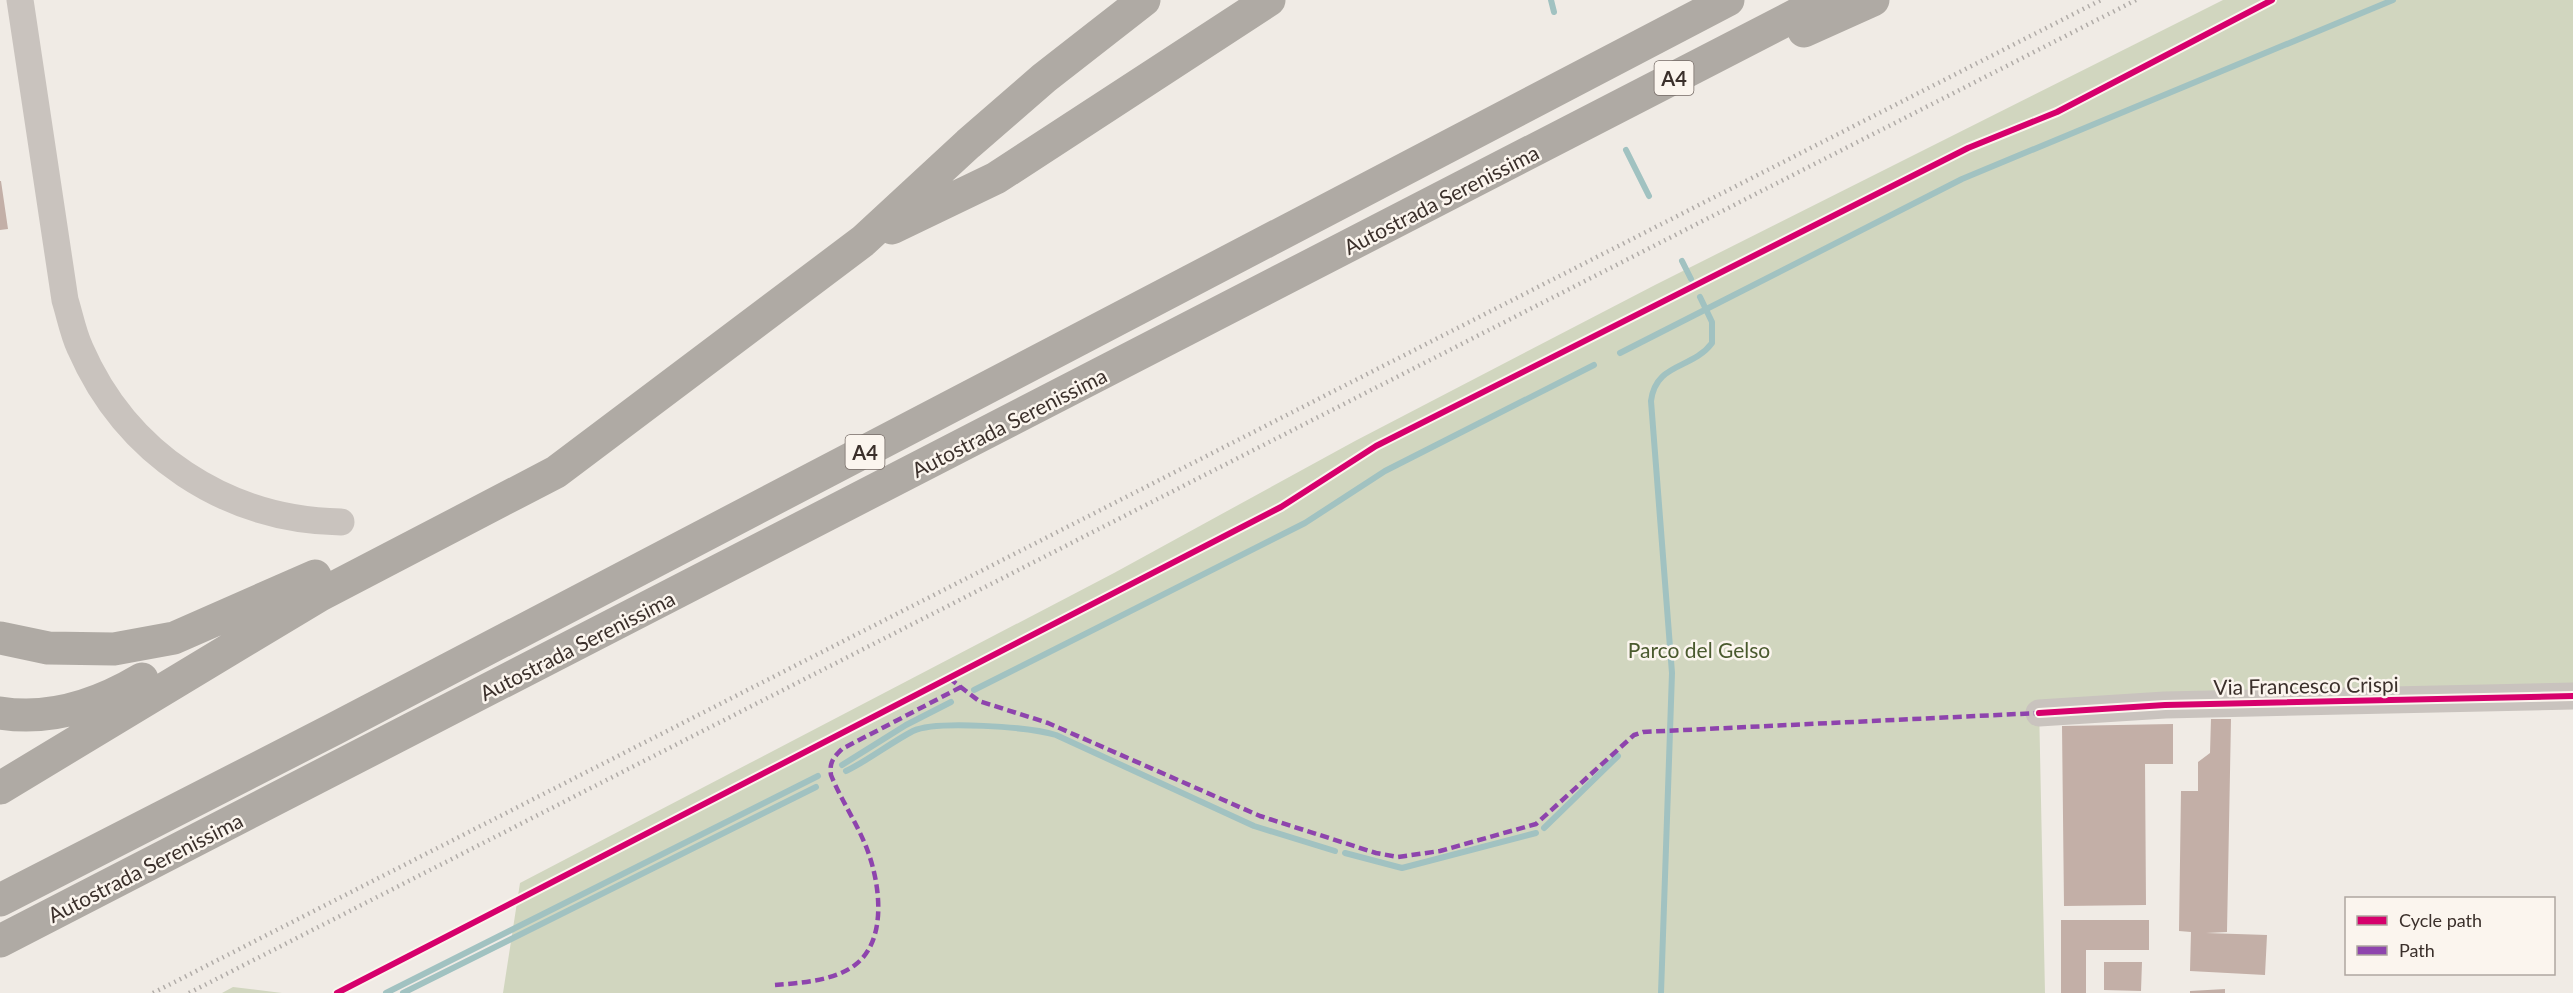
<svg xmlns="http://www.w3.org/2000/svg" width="2573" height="993" font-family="Lato,sans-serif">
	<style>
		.green { fill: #d1d6bf }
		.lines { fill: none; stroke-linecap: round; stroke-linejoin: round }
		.stream { stroke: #a1c2c1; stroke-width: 6 }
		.building { fill: #c3afa7 }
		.minor { stroke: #c9c3be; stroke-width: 27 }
		.highway { stroke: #afaaa4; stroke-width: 33 }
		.rail { stroke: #b1aca8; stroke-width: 4.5; stroke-dasharray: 1.5 4.5; stroke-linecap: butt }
		.quiet { stroke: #8e44ad; stroke-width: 4.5; stroke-dasharray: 9 4.5; stroke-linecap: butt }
		.cycleway-casing { stroke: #fbf5ee; stroke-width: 10 }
		.cycleway { stroke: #d6006c; stroke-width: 6 }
		.labels { text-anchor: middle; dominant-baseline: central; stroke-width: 5; stroke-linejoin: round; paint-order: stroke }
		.shield { fill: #fbf5ee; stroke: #756b66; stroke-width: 1.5 }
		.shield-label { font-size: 20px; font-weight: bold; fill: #3b302b }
		.street-label { font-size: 21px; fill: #3b302b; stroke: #fbf5ee }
		.park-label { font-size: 21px; fill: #4a5a2e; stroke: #fbf5ee }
	</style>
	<rect width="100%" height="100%" fill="#f0ebe5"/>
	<path class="green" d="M 2223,0 L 2573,0 L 2573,684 L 2039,704 L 2045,993 L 503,993 L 520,883 L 1114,573 L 1355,441 L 1655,285 Z
		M 233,987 L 282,993 L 222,993 Z"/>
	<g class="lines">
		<path class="stream" d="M 1551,0 L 1554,12
			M 1626,150 L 1649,196
			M 1682,261 L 1691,279
			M 1620,353 L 1962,179 L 2393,0
			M 974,690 L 1305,523 L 1385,471 L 1594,365
			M 842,765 L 906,725 L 951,702
			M 846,771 C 869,760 890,743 913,731 C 936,720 1030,727 1056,735 L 1254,826 L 1335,851
			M 1544,828 L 1618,756
			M 1345,853 L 1402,868 L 1536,833
			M 386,993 L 818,776
			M 403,993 L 816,787
			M 1661,993 L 1672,673 L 1651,401 C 1656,362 1692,370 1712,343 L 1712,322 L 1700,297"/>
	</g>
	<path class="building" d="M 0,181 L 1,181 L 8,229 L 0,230 Z
		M 2211,719 L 2231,719 L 2227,932 L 2206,933 L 2267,935 L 2265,975 L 2190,971 L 2191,932 L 2179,931 L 2181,791 L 2198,791 L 2198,762 L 2210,753 Z
		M 2173,724 L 2173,764 L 2145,764 L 2146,905 L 2064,906 L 2062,726 Z
		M 2061,920 L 2149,920 L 2149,950 L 2086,950 L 2086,993 L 2061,993 Z
		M 2104,962 L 2142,962 L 2141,991 L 2104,990 Z
		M 2225,989 L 2225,993 L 2190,993 L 2190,991 Z"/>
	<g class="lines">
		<path class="minor" d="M 20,0 L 65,300 C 70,316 73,333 80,348 C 126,454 226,520 341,522
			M 2039,713 L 2165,705 L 2573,696"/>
		<path class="highway" d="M 1804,31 L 1873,0
			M 892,228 L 996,178 L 1269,0
			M 0,638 L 48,648 L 114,649 L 174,638 L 315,576
			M 0,713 C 50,721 100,704 142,679
			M 0,788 L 320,595 L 556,472 L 863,241 L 968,144 L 1044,78 L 1144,0
			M 0,900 L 334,729 L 1728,0
			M 0,941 L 1825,0"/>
		<path class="rail" d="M 153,993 L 2101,0
			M 189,993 L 2136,0"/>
		<path class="quiet" d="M 949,678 L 979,701 L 1048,723 L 1260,816 L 1376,853 L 1398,857 L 1440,851 L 1536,824 L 1634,735 L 1643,732 L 2039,713
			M 775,985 C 800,983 834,981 855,965 C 888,940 880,883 867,849 C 857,823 841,800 831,775 C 829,762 834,757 842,749 L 961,687"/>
		<defs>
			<path id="cycleway" d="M 2039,713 L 2165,705 L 2573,696
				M 337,993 L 1281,507 L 1376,446 L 1968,148 L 2057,112 L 2272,0"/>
		</defs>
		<use href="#cycleway" class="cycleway-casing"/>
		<use href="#cycleway" class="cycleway"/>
	</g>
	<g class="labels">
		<g class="shield">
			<rect x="1654.5" y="61" width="39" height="34" rx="4.5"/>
			<rect x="845.5" y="435" width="39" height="34" rx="4.5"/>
		</g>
		<g class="shield-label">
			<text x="1674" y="78">A4</text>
			<text x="865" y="452">A4</text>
		</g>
		<g class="street-label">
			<text transform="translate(1441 199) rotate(-27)">Autostrada Serenissima</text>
			<text transform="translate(1009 422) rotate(-27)">Autostrada Serenissima</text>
			<text transform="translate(577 645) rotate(-27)">Autostrada Serenissima</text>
			<text transform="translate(2306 685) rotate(-1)">Via Francesco Crispi</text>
			<text transform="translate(145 867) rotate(-27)">Autostrada Serenissima</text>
		</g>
		<g class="park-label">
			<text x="1699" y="649">Parco del Gelso</text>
		</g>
	</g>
	<rect x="2345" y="897" width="210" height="78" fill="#fbf5ee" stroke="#aea6a0" stroke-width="1.5"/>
	<rect x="2357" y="916" width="30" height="9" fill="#d6006c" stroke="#aea6a0" stroke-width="1.5"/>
	<text x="2399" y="927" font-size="18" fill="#3b302b">Cycle path</text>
	<rect x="2357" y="946" width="30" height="9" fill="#8e44ad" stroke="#aea6a0" stroke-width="1.5"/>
	<text x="2399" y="957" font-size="18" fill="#3b302b">Path</text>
</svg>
